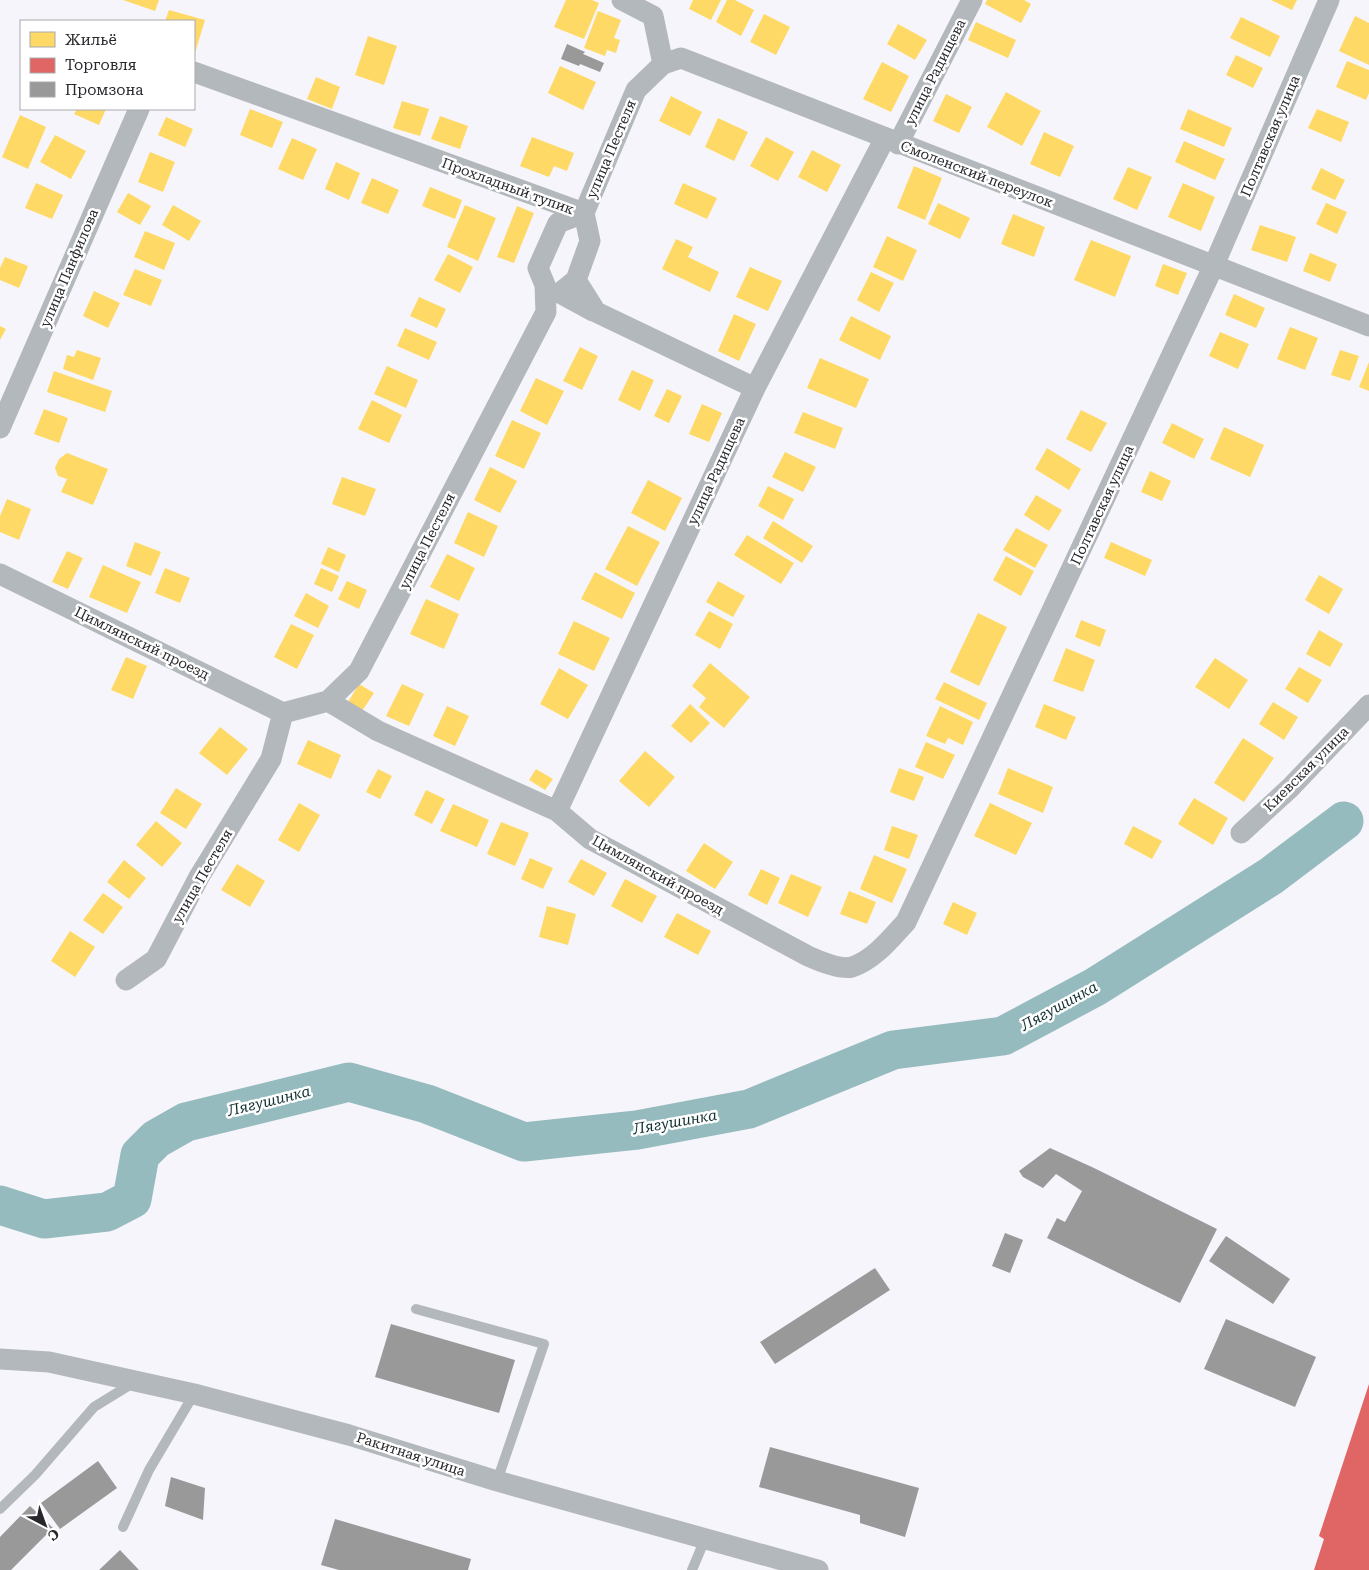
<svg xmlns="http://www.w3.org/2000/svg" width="1369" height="1570" font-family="'Roboto Serif',serif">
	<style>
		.homes { fill: #ffd966 }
		.shops { fill: #e06666 }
		.industry { fill: #999 }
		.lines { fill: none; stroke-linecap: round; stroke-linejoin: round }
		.river { stroke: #95bbbe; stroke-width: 39 }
		.lane { stroke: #b3b8bd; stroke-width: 10 }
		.street { stroke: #b3b8bd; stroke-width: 21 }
		.labels { text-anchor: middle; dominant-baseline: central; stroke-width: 5; stroke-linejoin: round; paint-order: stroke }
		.street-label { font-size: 14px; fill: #28272c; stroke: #fff }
		.water-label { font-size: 15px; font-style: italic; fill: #123030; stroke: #fff }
	</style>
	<rect width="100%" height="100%" fill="#f6f5fb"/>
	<path class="homes" d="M 123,0 L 159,0 L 155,11 Z
		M 566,0 L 592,0 L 599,3 L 584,39 L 554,27 Z
		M 693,0 L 721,0 L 711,20 L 689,9 Z
		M 727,0 L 735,0 L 754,10 L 741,36 L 716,22 Z
		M 987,0 L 1024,0 L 1031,4 L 1021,23 L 985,4 Z
		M 1271,0 L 1297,0 L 1292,10 Z
		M 169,10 L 205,20 L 194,56 L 194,21 L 165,21 Z
		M 598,11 L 621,20 L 614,38 L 620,40 L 616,53 L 607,50 L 605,56 L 584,48 Z
		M 764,14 L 790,27 L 776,55 L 750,42 Z
		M 1355,16 L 1369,23 L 1369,65 L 1339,51 Z
		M 1241,17 L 1280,36 L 1270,57 L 1230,38 Z
		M 976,22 L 1016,40 L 1008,58 L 968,40 Z
		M 898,24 L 927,40 L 915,60 L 887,44 Z
		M 368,36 L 397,46 L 384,85 L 355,75 Z
		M 1236,55 L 1263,68 L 1253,88 L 1226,75 Z
		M 1347,61 L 1369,70 L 1369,93 L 1366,100 L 1336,87 Z
		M 882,62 L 909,76 L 891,112 L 863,99 Z
		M 560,66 L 596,82 L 583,110 L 548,93 Z
		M 316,77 L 340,87 L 332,109 L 307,99 Z
		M 1006,92 L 1041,111 L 1022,146 L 987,127 Z
		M 946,94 L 972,107 L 959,133 L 933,121 Z
		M 671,96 L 702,112 L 690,136 L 659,121 Z
		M 402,101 L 429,109 L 420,136 L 393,128 Z
		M 77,109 L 106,109 L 99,125 L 74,114 Z
		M 250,109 L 283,122 L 272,148 L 240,135 Z
		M 1188,109 L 1232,128 L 1224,147 L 1180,129 Z
		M 1317,109 L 1349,122 L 1341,142 L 1308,128 Z
		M 20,115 L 46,127 L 28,169 L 2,157 Z
		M 440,116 L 468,126 L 460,149 L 431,139 Z
		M 166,117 L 193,129 L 185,147 L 158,135 Z
		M 718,118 L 748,132 L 734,161 L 705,147 Z
		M 1044,132 L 1074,146 L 1060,177 L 1030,164 Z
		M 55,135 L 86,151 L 71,179 L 40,162 Z
		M 532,137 L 574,153 L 567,171 L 554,166 L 549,177 L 520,166 Z
		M 766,137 L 794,152 L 778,181 L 750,166 Z
		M 292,138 L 317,149 L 303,180 L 278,169 Z
		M 1184,141 L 1225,159 L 1215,180 L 1175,162 Z
		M 812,150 L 841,165 L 827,192 L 798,177 Z
		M 150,152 L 175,162 L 163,192 L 138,182 Z
		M 336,162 L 360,173 L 349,200 L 325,189 Z
		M 914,166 L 942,178 L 925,220 L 897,208 Z
		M 1128,167 L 1152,177 L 1137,210 L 1113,199 Z
		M 1321,168 L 1345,180 L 1335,200 L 1311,189 Z
		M 372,178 L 399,190 L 388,214 L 361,203 Z
		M 36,183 L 63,195 L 52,219 L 25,208 Z
		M 683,183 L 717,198 L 707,219 L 674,204 Z
		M 1183,183 L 1215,197 L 1201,231 L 1168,217 Z
		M 430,187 L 462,200 L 455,219 L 422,206 Z
		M 128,193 L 151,206 L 140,225 L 117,212 Z
		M 938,203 L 970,218 L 960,239 L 928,224 Z
		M 1326,203 L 1347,212 L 1337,234 L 1316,224 Z
		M 173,205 L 201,221 L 189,241 L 162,225 Z
		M 465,205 L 496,218 L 478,261 L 447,247 Z
		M 517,206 L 534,213 L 514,263 L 497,257 Z
		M 1013,214 L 1045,227 L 1034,257 L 1001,244 Z
		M 1260,225 L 1296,237 L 1287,262 L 1251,250 Z
		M 145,231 L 175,243 L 164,270 L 134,257 Z
		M 887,236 L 917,250 L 903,281 L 873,267 Z
		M 676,239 L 693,247 L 688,257 L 719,272 L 710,292 L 662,269 Z
		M 1091,240 L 1131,256 L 1115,297 L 1074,280 Z
		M 1310,253 L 1337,264 L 1330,282 L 1303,271 Z
		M 448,254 L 473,267 L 460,293 L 434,280 Z
		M 5,257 L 28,266 L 19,288 L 0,280 L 0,268 Z
		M 1163,264 L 1187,273 L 1178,295 L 1155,286 Z
		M 750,267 L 782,281 L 768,311 L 736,297 Z
		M 135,269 L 162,280 L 151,306 L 123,295 Z
		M 871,272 L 894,283 L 879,312 L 857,300 Z
		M 94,291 L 120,303 L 108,328 L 83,316 Z
		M 1234,294 L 1265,308 L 1256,328 L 1225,315 Z
		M 419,297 L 446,309 L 437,328 L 410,316 Z
		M 734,314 L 756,324 L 739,361 L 718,351 Z
		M 851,316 L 891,336 L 880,360 L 839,340 Z
		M 0,326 L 6,329 L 0,340 Z
		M 1290,327 L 1318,338 L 1305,370 L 1277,359 Z
		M 405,328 L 437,342 L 429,360 L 397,346 Z
		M 1220,332 L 1249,344 L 1238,369 L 1209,356 Z
		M 580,347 L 598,356 L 582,390 L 563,381 Z
		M 77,350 L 101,358 L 93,380 L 63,369 L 67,355 L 74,357 Z
		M 1340,350 L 1359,356 L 1350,381 L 1331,375 Z
		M 820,358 L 869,379 L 856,408 L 807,388 Z
		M 1369,362 L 1369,391 L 1359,387 Z
		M 387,366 L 418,380 L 406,408 L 374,394 Z
		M 632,370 L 654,380 L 640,411 L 618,400 Z
		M 54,371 L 112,391 L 105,412 L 47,392 Z
		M 536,378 L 564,391 L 547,425 L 520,411 Z
		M 667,389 L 682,396 L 669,423 L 654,416 Z
		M 372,400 L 402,415 L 389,443 L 358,429 Z
		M 702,404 L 722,413 L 709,442 L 689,434 Z
		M 44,409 L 68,418 L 59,443 L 34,434 Z
		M 1081,410 L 1107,423 L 1091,452 L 1066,439 Z
		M 803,412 L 843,428 L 835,449 L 794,433 Z
		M 512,420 L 541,433 L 524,469 L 495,456 Z
		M 1172,423 L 1204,439 L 1194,459 L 1162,443 Z
		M 1224,427 L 1264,445 L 1250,477 L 1210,459 Z
		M 1047,448 L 1081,469 L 1069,490 L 1035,469 Z
		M 785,452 L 816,467 L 803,492 L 772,477 Z
		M 67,453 L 108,469 L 93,505 L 61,492 L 67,479 L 58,476 L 55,468 L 59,459 Z
		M 490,467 L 517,481 L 500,513 L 474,500 Z
		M 1150,471 L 1171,481 L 1162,501 L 1141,492 Z
		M 342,477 L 376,489 L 365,516 L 332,504 Z
		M 648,480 L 682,498 L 665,531 L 631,513 Z
		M 768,486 L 794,499 L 783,520 L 758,506 Z
		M 1036,495 L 1062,510 L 1049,531 L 1024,515 Z
		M 7,499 L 31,509 L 19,540 L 0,532 L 0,516 Z
		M 468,512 L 498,526 L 484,557 L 454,543 Z
		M 773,521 L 813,546 L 802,563 L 763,538 Z
		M 628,526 L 660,542 L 637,586 L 605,569 Z
		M 1016,528 L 1048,545 L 1035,568 L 1003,550 Z
		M 747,535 L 794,563 L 781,584 L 734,555 Z
		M 135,542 L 161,552 L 151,576 L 126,566 Z
		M 1111,542 L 1152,560 L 1145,576 L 1104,558 Z
		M 328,547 L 346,555 L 339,572 L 321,564 Z
		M 67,551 L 83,558 L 68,589 L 52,582 Z
		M 447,554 L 475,568 L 459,601 L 430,587 Z
		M 1006,556 L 1034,571 L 1021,596 L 993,580 Z
		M 103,565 L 141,582 L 127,613 L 89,597 Z
		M 165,568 L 190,578 L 180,603 L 155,593 Z
		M 321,568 L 339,576 L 332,592 L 314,584 Z
		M 595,572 L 635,593 L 622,619 L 581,599 Z
		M 1319,575 L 1343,589 L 1329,614 L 1305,600 Z
		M 347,581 L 367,590 L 359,609 L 338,599 Z
		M 718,581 L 745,596 L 733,617 L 706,602 Z
		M 306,593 L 329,606 L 318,628 L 294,616 Z
		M 426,599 L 459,614 L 444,649 L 410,634 Z
		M 709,611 L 733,624 L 720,649 L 695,635 Z
		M 978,613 L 1007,627 L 979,686 L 950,672 Z
		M 1081,620 L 1106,630 L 1100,647 L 1075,637 Z
		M 574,621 L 610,638 L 594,671 L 558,654 Z
		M 291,624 L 314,635 L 297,669 L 274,657 Z
		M 1319,630 L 1343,644 L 1330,667 L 1306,654 Z
		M 1066,648 L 1095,660 L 1083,692 L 1053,681 Z
		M 126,657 L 147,666 L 133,699 L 111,690 Z
		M 1215,658 L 1248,680 L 1229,709 L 1195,687 Z
		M 710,663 L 750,697 L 724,728 L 699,707 L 706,698 L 692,686 Z
		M 1299,667 L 1322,680 L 1308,703 L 1285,689 Z
		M 559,668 L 588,685 L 568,719 L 540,704 Z
		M 944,682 L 987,703 L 979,720 L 935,699 Z
		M 359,684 L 374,693 L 362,711 L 348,702 Z
		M 402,684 L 424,694 L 409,726 L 386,716 Z
		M 1273,702 L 1298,717 L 1284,740 L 1259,724 Z
		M 690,704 L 710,723 L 691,743 L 671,726 Z
		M 1044,704 L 1076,717 L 1066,740 L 1035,727 Z
		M 447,706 L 469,716 L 455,746 L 433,736 Z
		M 940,706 L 973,722 L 963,745 L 948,738 L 945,744 L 926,736 Z
		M 220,727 L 248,749 L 227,775 L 199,753 Z
		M 1243,738 L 1274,758 L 1244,802 L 1214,783 Z
		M 308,740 L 341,755 L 331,779 L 297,764 Z
		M 926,742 L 955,755 L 943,779 L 915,767 Z
		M 645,751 L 675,777 L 649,807 L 619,781 Z
		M 899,768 L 924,777 L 914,801 L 890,792 Z
		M 1008,768 L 1053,787 L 1043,813 L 998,794 Z
		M 378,769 L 392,776 L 380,799 L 366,792 Z
		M 536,769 L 553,779 L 545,790 L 529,780 Z
		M 176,788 L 202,804 L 186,829 L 160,813 Z
		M 426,790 L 445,799 L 432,824 L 414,815 Z
		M 1194,798 L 1228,818 L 1213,845 L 1178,824 Z
		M 299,803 L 320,815 L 299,852 L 278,840 Z
		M 990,803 L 1032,823 L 1016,855 L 974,836 Z
		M 453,804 L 489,820 L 477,847 L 440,831 Z
		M 156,821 L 182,843 L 162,867 L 136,845 Z
		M 501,822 L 529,833 L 515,866 L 487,854 Z
		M 892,826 L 918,835 L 909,859 L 884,850 Z
		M 1133,826 L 1162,841 L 1152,859 L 1124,844 Z
		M 704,843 L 733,862 L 715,889 L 686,871 Z
		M 874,855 L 907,869 L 892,903 L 860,889 Z
		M 530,858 L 553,868 L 543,889 L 521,879 Z
		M 581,859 L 607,873 L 594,896 L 568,882 Z
		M 124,860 L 146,878 L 129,899 L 107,882 Z
		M 237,864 L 265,881 L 250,907 L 221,890 Z
		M 761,869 L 780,878 L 767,905 L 748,895 Z
		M 791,874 L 822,887 L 808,917 L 778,903 Z
		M 625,879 L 657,896 L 642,923 L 611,906 Z
		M 849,891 L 876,902 L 867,924 L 840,914 Z
		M 103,893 L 123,907 L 103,934 L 83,920 Z
		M 953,902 L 977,913 L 967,935 L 943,924 Z
		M 547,906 L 576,914 L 568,945 L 539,937 Z
		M 677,913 L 711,931 L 698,955 L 664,937 Z
		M 70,931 L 95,947 L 75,977 L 51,961 Z"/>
	<path class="shops" d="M 1369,1384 L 1369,1570 L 1314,1570 L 1324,1539 L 1319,1536 Z"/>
	<path class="industry" d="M 567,44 L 585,52 L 583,54 L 604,63 L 600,72 L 580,64 L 579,66 L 561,59 Z
		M 1050,1148 L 1094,1168 L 1217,1229 L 1180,1303 L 1047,1238 L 1057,1218 L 1065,1222 L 1082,1191 L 1056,1174 L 1043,1188 L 1023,1177 L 1019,1171 Z
		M 1005,1233 L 1023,1240 L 1010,1273 L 992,1266 Z
		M 1226,1236 L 1290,1279 L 1273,1304 L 1209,1261 Z
		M 875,1268 L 890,1290 L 775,1364 L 760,1342 Z
		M 1226,1319 L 1316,1357 L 1295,1407 L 1204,1369 Z
		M 391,1324 L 515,1360 L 499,1413 L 375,1377 Z
		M 770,1447 L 919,1488 L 905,1537 L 860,1523 L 860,1515 L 759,1487 Z
		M 98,1461 L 117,1488 L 60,1529 L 41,1503 Z
		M 171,1477 L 205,1488 L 203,1520 L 165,1506 Z
		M 30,1506 L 53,1528 L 11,1570 L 0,1570 L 0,1537 Z
		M 335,1519 L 471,1559 L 468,1570 L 339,1570 L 321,1565 Z
		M 120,1550 L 139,1570 L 99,1570 Z"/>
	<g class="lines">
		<path class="river" d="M 0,1205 L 44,1219 L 107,1212 L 132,1199 L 140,1155 L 156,1139 L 186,1122 L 349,1082 L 427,1104 L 524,1142 L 637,1130 L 749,1109 L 893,1050 L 1003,1036 L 1095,987 L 1271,876 L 1344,821"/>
		<path class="lane" d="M 416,1309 L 544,1344 L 497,1481
			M 0,1509 L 35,1475 L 94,1407 L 133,1383
			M 123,1527 L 149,1470 L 194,1394
			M 692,1570 L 705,1539"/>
		<path class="street" d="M 622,0 L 653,16 L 663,64 L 681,58 L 1369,326
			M 194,72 L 584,213 L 590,241 L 576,280 L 596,312 L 755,388
			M 898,144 L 972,0
			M 576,280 L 560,293 L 593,311
			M 0,428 L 139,109
			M 0,574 L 283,713
			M 328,701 L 378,731 L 557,811 L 590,839 L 808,956 C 819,961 840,970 852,967 C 874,960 891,938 906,922 L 1214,265 L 1329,0
			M 557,811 L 755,388 L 885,138
			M 1241,833 L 1290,788 L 1369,705
			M 126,980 L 156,959 L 199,877 L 271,759 L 283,713 L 328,701 L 359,671 L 546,312 L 545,285 L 538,268 L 558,223 L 584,213 L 636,90 L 663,64
			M 0,1359 L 49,1362 L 194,1394 L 349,1435 L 497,1481 L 818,1570"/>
	</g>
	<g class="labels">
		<g class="street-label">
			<text transform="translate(935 72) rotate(-63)">улица Радищева</text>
			<text transform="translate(1270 136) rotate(-67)">Полтавская улица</text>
			<text transform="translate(611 149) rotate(-67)">улица Пестеля</text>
			<text transform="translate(977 174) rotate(21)">Смоленский переулок</text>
			<text transform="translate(508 186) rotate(20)">Прохладный тупик</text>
			<text transform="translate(69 268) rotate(-67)">улица Панфилова</text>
			<text transform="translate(716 471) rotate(-65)">улица Радищева</text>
			<text transform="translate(1102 505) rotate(-65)">Полтавская улица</text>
			<text transform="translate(427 541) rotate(-63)">улица Пестеля</text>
			<text transform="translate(142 643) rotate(26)">Цимлянский проезд</text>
			<text transform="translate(1306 769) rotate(-45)">Киевская улица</text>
			<text transform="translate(658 875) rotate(29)">Цимлянский проезд</text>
			<text transform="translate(202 876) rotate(-60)">улица Пестеля</text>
			<text transform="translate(411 1454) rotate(18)">Ракитная улица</text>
		</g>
		<g class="water-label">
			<text transform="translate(1059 1006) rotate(-29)">Лягушинка</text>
			<text transform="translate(269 1101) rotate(-14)">Лягушинка</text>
			<text transform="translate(675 1122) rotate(-10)">Лягушинка</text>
		</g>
	</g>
	<rect x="20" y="20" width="175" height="90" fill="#ffffff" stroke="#a9a9ab"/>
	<rect x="30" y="32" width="25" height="15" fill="#ffd966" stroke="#a9a9ab"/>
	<text x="65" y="45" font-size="15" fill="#28272c">Жильё</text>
	<rect x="30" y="58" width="25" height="15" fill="#e06666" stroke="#a9a9ab"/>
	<text x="65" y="70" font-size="15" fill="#28272c">Торговля</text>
	<rect x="30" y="82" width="25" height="15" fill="#999999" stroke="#a9a9ab"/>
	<text x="65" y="95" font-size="15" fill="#28272c">Промзона</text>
	<g transform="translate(45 1525) rotate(139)" stroke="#ffffff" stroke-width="4" paint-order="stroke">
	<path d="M0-4L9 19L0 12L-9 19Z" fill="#28272c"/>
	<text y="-8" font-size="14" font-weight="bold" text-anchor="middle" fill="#28272c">С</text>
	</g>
</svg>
